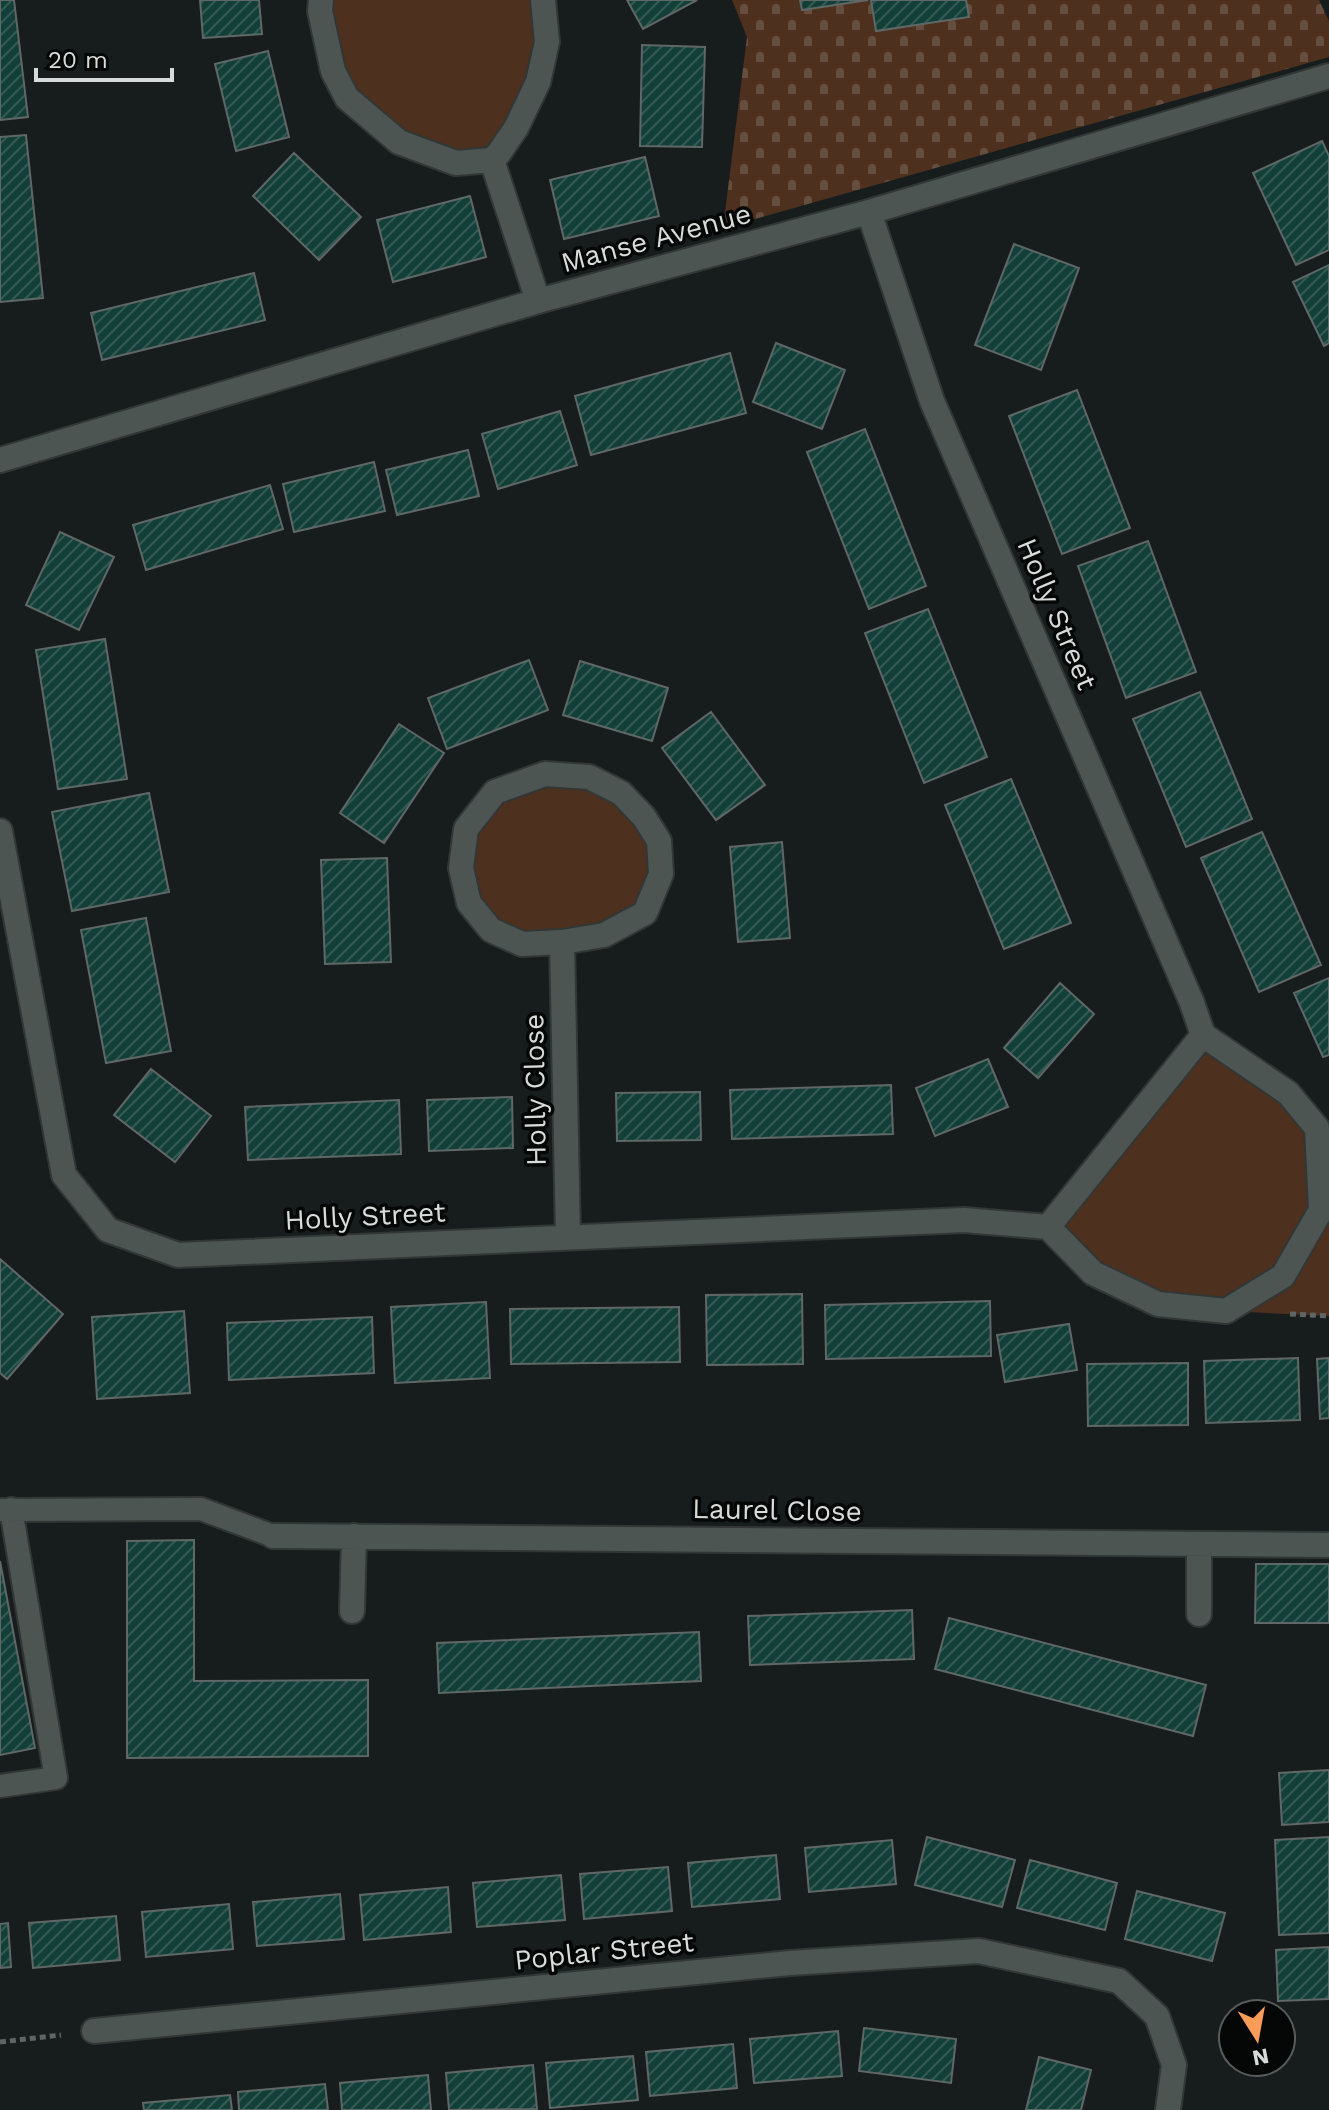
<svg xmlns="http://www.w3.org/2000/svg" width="1329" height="2110" font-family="'Work Sans',sans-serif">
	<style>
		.grass { fill: #4d311e }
		.cemetery { fill: url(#cemetery-stones) }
		.building { fill: url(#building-hatch); stroke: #5f6866; stroke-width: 2 }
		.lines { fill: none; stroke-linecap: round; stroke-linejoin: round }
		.lane-casing { stroke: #323735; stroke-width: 26 }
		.street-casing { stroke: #323735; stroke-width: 28 }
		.path { stroke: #5e6563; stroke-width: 5; stroke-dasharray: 6 4; stroke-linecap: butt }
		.lane { stroke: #4d5553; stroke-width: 22 }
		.street { stroke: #4d5553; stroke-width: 24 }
		.labels { text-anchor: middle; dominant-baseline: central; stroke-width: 7; stroke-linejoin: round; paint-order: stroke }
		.street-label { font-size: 28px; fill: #d7dcda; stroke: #050706 }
	</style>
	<defs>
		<pattern id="cemetery-stones" width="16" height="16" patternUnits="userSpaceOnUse" patternTransform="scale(2)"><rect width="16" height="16" fill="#4d311e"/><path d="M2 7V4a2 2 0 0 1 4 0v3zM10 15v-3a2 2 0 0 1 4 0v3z" fill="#664e3e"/></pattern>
		<pattern id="building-hatch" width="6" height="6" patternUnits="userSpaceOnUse" patternTransform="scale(2)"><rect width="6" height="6" fill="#123f37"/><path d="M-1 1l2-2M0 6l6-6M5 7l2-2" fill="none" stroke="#345a53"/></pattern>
	</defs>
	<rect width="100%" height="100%" fill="#161d1c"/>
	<path class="grass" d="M 321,0 L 543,0 L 547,42 L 499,153 L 456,163 L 347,98 Z
		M 589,777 L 659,841 L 645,913 L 522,944 L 469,903 L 466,829 L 495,792 Z
		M 1203,1035 L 1288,1093 L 1329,1151 L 1329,1316 L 1226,1311 L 1158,1304 L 1048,1227 Z"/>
	<path class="cemetery" d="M 732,0 L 1319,0 L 1329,21 L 1329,57 L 723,228 L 747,37 Z"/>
	<path class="building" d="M 0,0 L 14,0 L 28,117 L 0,120 Z
		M 200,0 L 259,0 L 262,34 L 203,38 Z
		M 627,0 L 697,0 L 643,29 Z
		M 800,0 L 868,0 L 802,10 Z
		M 871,0 L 966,0 L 969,17 L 876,31 Z
		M 642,45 L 705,47 L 702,147 L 640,146 Z
		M 268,51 L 289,137 L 236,151 L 215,64 Z
		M 26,135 L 43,298 L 0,302 L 0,137 Z
		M 1322,141 L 1329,156 L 1329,250 L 1296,265 L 1253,173 Z
		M 294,153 L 361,217 L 319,260 L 253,196 Z
		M 645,157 L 659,216 L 564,239 L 550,180 Z
		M 470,196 L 486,257 L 393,282 L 377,220 Z
		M 1014,244 L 1079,268 L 1041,370 L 975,345 Z
		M 1329,265 L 1329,343 L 1324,346 L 1293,282 Z
		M 254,273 L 265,320 L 102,360 L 91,313 Z
		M 776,343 L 845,370 L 822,429 L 753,402 Z
		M 730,353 L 746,413 L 591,455 L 575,396 Z
		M 1077,390 L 1130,528 L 1062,554 L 1009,416 Z
		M 560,411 L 577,465 L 498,489 L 482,434 Z
		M 865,429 L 926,586 L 869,609 L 807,452 Z
		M 468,450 L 479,496 L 397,515 L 386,470 Z
		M 374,462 L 385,511 L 294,532 L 283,484 Z
		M 270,485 L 283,529 L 146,570 L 133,525 Z
		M 60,532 L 114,557 L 79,630 L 26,605 Z
		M 1148,541 L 1196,672 L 1126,698 L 1078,566 Z
		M 928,609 L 987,757 L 924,783 L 865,633 Z
		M 105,639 L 127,779 L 58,789 L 36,650 Z
		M 529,660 L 548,710 L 447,749 L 428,698 Z
		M 580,661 L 668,688 L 652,741 L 563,715 Z
		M 1200,692 L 1252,819 L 1186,847 L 1133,719 Z
		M 711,712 L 765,785 L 716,820 L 662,748 Z
		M 399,724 L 444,753 L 384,843 L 340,813 Z
		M 1011,779 L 1071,923 L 1004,949 L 945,805 Z
		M 149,793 L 169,892 L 72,911 L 52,812 Z
		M 1262,832 L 1321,965 L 1259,992 L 1201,858 Z
		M 782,842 L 790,938 L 738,942 L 730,847 Z
		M 387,858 L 391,962 L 325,964 L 321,860 Z
		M 146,918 L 171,1051 L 106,1063 L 81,930 Z
		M 1329,978 L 1329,1055 L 1323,1057 L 1294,993 Z
		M 1060,983 L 1094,1014 L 1038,1078 L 1004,1048 Z
		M 988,1059 L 1008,1107 L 935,1136 L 916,1088 Z
		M 151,1069 L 211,1116 L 175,1162 L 114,1115 Z
		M 891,1085 L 893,1134 L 732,1139 L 730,1090 Z
		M 700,1092 L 701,1140 L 617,1141 L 616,1093 Z
		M 512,1097 L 513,1148 L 429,1151 L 427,1100 Z
		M 399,1100 L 401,1154 L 248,1160 L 245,1107 Z
		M 0,1259 L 63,1314 L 7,1379 L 0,1373 Z
		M 802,1294 L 803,1364 L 707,1365 L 706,1295 Z
		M 990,1301 L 991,1356 L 826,1359 L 825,1305 Z
		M 486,1302 L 490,1378 L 395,1383 L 391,1307 Z
		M 679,1307 L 680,1362 L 511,1364 L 510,1309 Z
		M 184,1311 L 190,1393 L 97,1399 L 92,1317 Z
		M 372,1317 L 374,1373 L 229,1380 L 227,1323 Z
		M 1069,1324 L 1077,1370 L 1005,1382 L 997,1335 Z
		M 1298,1358 L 1300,1420 L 1206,1423 L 1204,1361 Z
		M 1329,1358 L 1329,1418 L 1320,1419 L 1317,1359 Z
		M 1188,1363 L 1188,1425 L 1088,1426 L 1087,1364 Z
		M 194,1540 L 194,1681 L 368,1680 L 368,1756 L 127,1758 L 127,1541 Z
		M 0,1561 L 35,1748 L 0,1755 Z
		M 1256,1564 L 1329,1564 L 1329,1623 L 1255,1623 Z
		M 912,1610 L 914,1659 L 750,1665 L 748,1616 Z
		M 949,1618 L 1206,1685 L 1193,1736 L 935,1669 Z
		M 699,1632 L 701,1681 L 439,1693 L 437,1643 Z
		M 1329,1770 L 1329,1822 L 1282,1825 L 1279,1773 Z
		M 927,1837 L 1015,1860 L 1002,1907 L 915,1885 Z
		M 1329,1837 L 1329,1933 L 1279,1935 L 1275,1840 Z
		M 892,1840 L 896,1884 L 809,1892 L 805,1848 Z
		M 776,1855 L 780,1899 L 692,1907 L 688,1863 Z
		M 1030,1860 L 1117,1883 L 1105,1930 L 1017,1908 Z
		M 668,1867 L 672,1911 L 584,1919 L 580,1874 Z
		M 561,1875 L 565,1920 L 477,1927 L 473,1883 Z
		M 448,1887 L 451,1932 L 364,1940 L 360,1895 Z
		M 1137,1891 L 1225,1913 L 1212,1961 L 1125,1939 Z
		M 340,1894 L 344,1939 L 257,1946 L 253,1902 Z
		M 229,1904 L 233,1949 L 146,1957 L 142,1912 Z
		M 116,1916 L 120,1960 L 33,1968 L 29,1923 Z
		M 8,1923 L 11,1967 L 0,1968 L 0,1924 Z
		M 1329,1947 L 1329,1999 L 1278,2001 L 1276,1950 Z
		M 864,2028 L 956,2039 L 951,2083 L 859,2071 Z
		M 838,2031 L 842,2076 L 754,2083 L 750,2039 Z
		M 733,2044 L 737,2088 L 650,2096 L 646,2052 Z
		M 633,2056 L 638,2100 L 550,2108 L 546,2063 Z
		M 1039,2057 L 1091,2070 L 1081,2110 L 1026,2110 Z
		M 533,2065 L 537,2109 L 449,2110 L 446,2073 Z
		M 428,2075 L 431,2110 L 342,2110 L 340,2083 Z
		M 325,2084 L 328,2110 L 239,2110 L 238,2092 Z
		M 230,2095 L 232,2110 L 144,2110 L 143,2103 Z"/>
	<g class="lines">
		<defs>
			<path id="lane" d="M 0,1510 L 201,1509 L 273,1536
				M 0,1786 L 56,1778 L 11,1509"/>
			<path id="street" d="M 321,0 L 320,11 L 333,71 L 347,98 L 399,142 L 456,163 L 492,160 L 499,153 L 516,128 L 538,82 L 547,42 L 543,0
				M 492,160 L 538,301
				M 0,460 L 538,301 L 869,212 L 1329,76
				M 0,831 L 64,1175 L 108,1230 L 178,1255 L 964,1220 L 1048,1227 L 1203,1035 L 1192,1003 L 932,401 L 869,212
				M 562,942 L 604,935 L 645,913 L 661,874 L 659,841 L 644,817 L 621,793 L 589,777 L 545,774 L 495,792 L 466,829 L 461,868 L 469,903 L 491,930 L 522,944 L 562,942 L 568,1237
				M 1048,1227 L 1093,1273 L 1158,1304 L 1226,1311 L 1283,1276 L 1321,1210 L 1317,1128 L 1288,1093 L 1203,1035
				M 273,1536 L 1329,1545
				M 352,1611 L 354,1536
				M 1199,1614 L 1199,1544
				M 94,2031 L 790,1963 L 979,1951 L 1119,1981 L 1157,2016 L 1174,2065 L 1168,2110"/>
		</defs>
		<use href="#lane" class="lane-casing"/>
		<use href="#street" class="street-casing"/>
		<path class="path" d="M 1290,1314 L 1329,1316
			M 0,2042 L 61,2035"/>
		<use href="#lane" class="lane"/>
		<use href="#street" class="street"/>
	</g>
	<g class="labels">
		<g class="street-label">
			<text transform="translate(656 238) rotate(-15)">Manse Avenue</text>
			<text transform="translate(1057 614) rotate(67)">Holly Street</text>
			<text transform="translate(535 1090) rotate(-91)">Holly Close</text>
			<text transform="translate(365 1216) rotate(-3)">Holly Street</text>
			<text transform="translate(777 1510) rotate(1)">Laurel Close</text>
			<text transform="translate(604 1951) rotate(-6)">Poplar Street</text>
		</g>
	</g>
	<g transform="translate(1257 2038) rotate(169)"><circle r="38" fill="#050706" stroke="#595c5b" stroke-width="2"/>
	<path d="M0-6L14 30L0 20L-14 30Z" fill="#fd9c56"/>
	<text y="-12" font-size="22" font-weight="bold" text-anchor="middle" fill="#d7dcda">N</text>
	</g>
	<path d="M36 68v12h136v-12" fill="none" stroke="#d7dcda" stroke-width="4"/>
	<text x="48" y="68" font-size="24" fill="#d7dcda" stroke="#050706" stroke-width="6" paint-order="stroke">20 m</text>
</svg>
